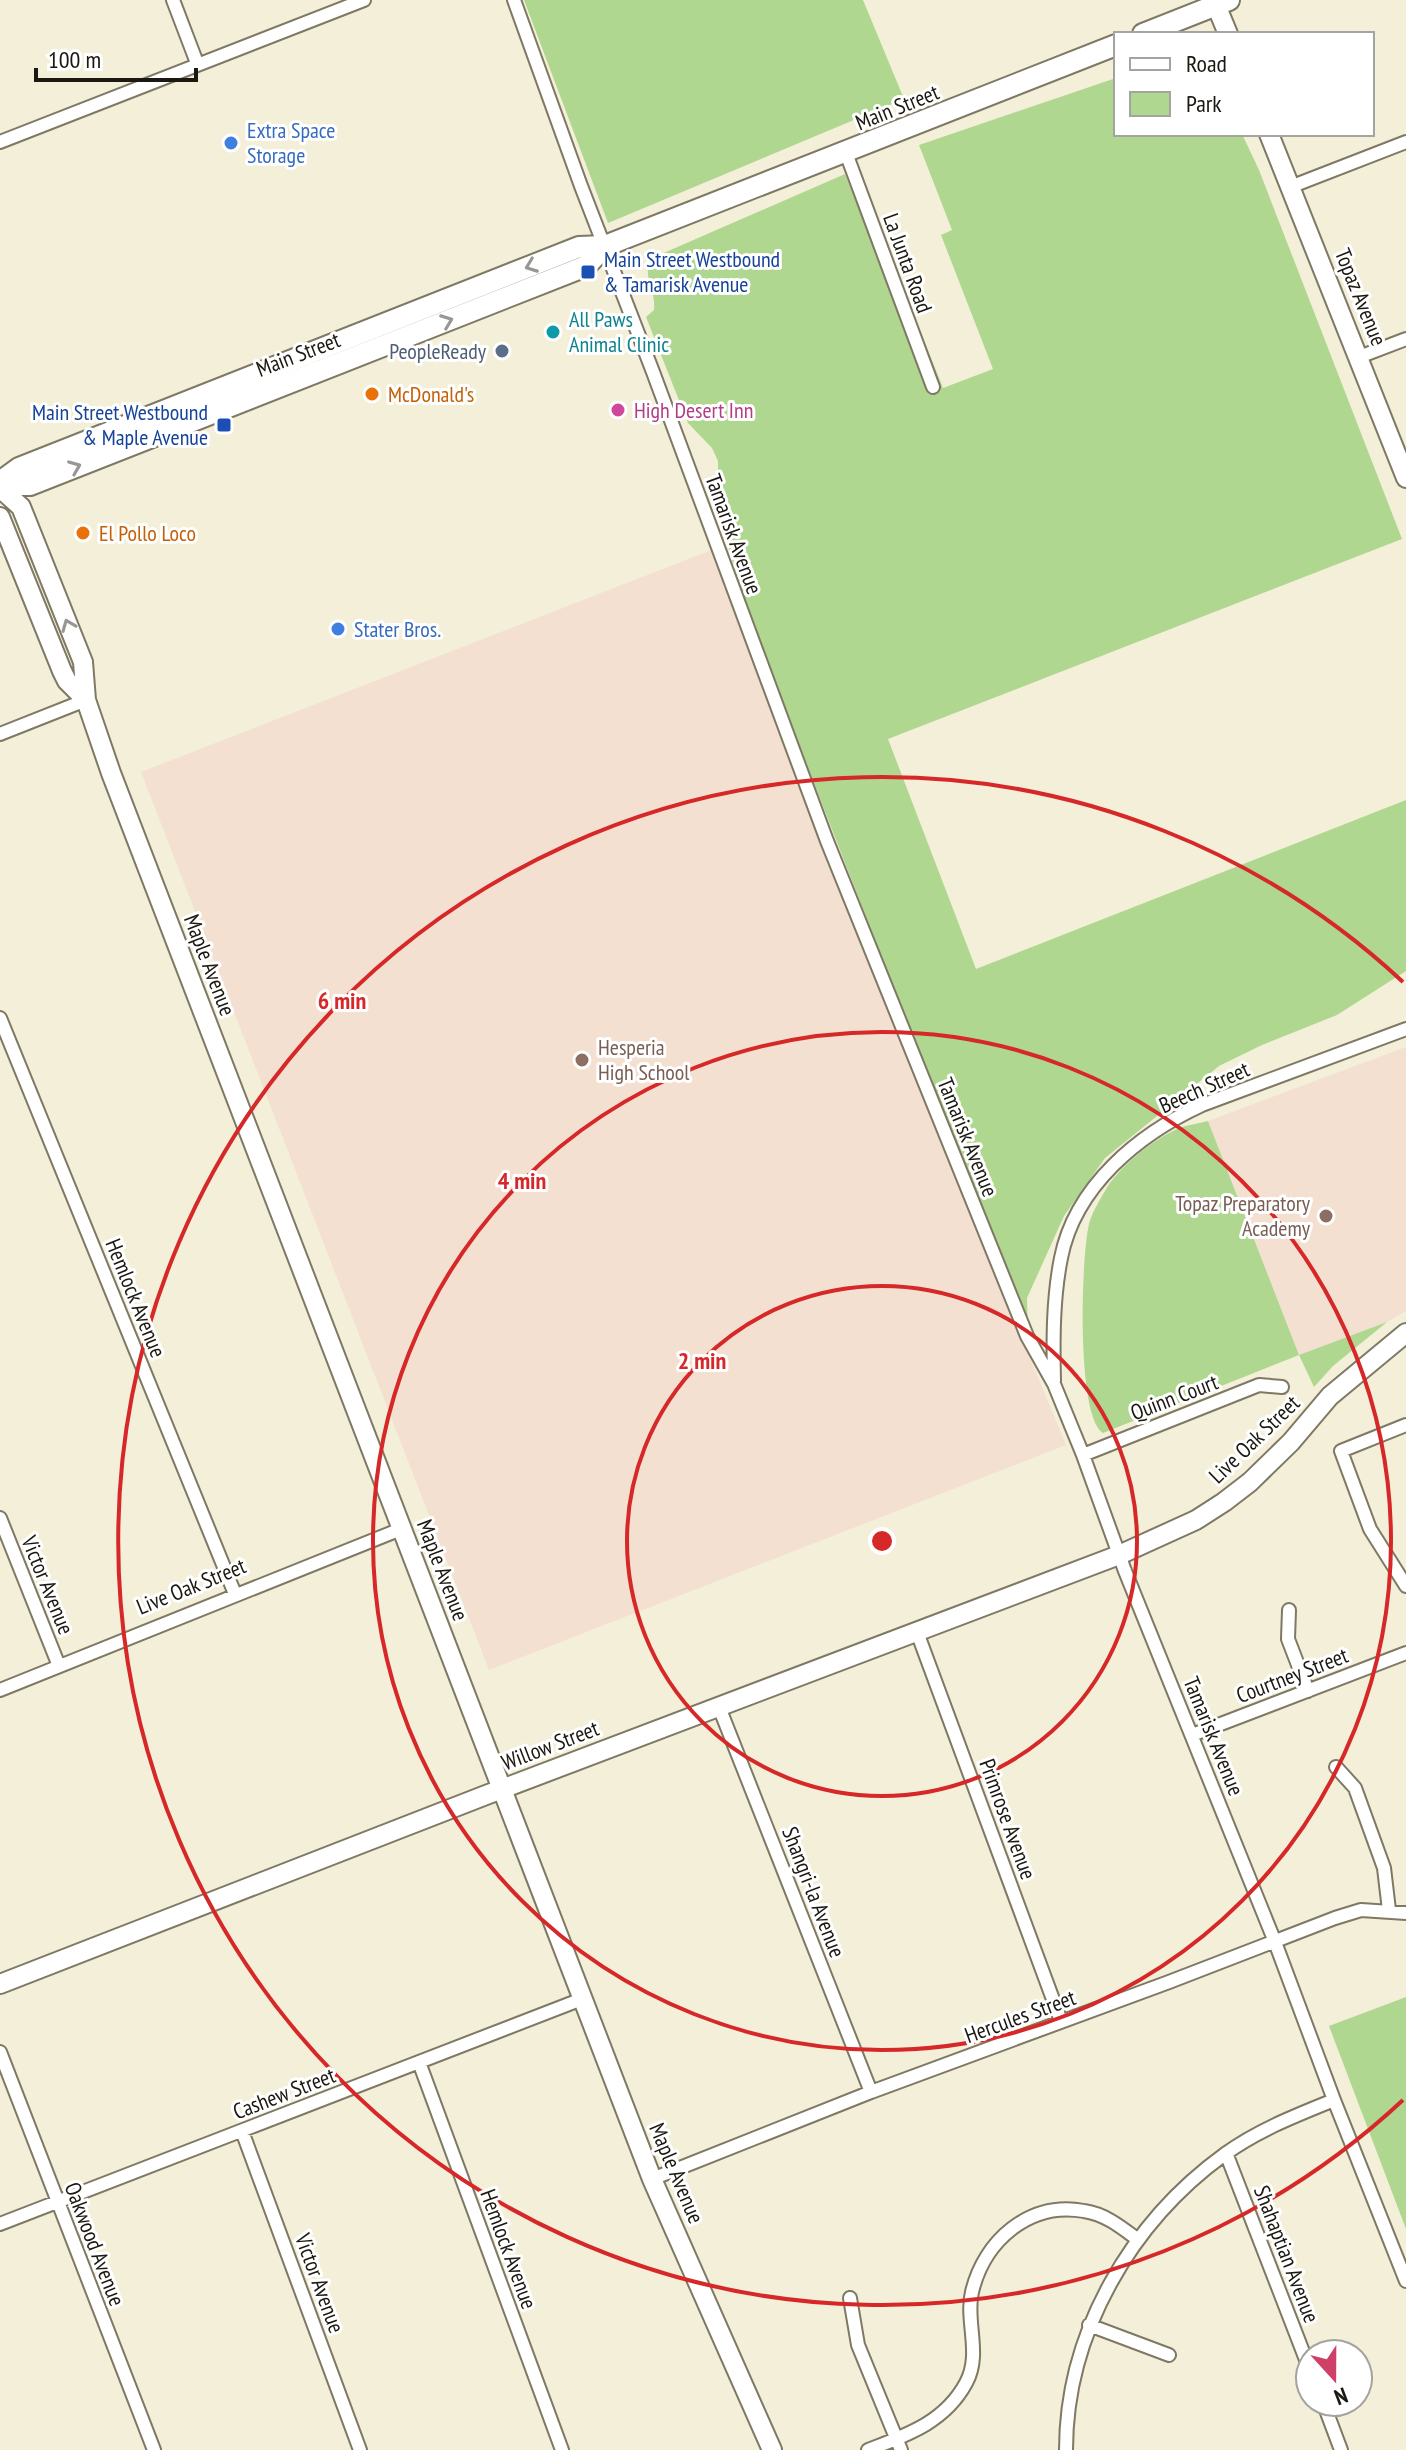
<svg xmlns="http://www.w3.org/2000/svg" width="1406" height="2450" font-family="'PT Sans Narrow',sans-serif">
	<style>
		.education { fill: #f4e0d1 }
		.green { fill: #afd790 }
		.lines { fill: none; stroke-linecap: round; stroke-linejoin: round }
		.street-casing { stroke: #7e7864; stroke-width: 16 }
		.secondary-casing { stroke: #7e7864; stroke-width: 22 }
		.primary-casing { stroke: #7e7864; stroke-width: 24 }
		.street { stroke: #fff; stroke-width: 12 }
		.secondary { stroke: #fff; stroke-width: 18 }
		.primary { stroke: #fff; stroke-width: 20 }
		.oneway { stroke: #989793 }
		.ring { fill: none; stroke: #d62828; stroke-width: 4 }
		.shop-dot { fill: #3f7fe0; stroke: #fff; stroke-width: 3 }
		.transit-dot { fill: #1a4fb4; stroke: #fff; stroke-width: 3 }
		.culture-dot { fill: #0f9aa8; stroke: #fff; stroke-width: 3 }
		.service-dot { fill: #5c6f8a; stroke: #fff; stroke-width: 3 }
		.food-dot { fill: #e8710a; stroke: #fff; stroke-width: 3 }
		.hotel-dot { fill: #d1479c; stroke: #fff; stroke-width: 3 }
		.education-dot { fill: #8d6e63; stroke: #fff; stroke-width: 3 }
		.labels { text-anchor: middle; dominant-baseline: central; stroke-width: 6; stroke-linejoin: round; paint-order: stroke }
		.street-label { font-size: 22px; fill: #1a1810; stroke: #fff }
		.shop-label { font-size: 22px; fill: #366cbe; stroke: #fff; text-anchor: start }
		.transit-label { font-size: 22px; fill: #164399; stroke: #fff; text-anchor: start }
		.culture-label { font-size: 22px; fill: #0d838f; stroke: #fff; text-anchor: start }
		.service-label { font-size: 22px; fill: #4e5e75; stroke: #fff; text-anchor: end }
		.food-label { font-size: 22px; fill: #c56008; stroke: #fff; text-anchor: start }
		.hotel-label { font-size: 22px; fill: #b23c85; stroke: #fff; text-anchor: start }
		.education-label { font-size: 22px; fill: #785e54; stroke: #fff; text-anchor: start }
		.centre { fill: #d62828; stroke: #fff; stroke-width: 4 }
		.ring-label { font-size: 24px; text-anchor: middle; font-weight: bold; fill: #d62828; stroke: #fff; stroke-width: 6; stroke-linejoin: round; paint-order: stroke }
	</style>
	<rect width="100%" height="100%" fill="#f4efd8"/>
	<path class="education" d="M 714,549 L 780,736 L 982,1241 L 1066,1445 L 489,1670 L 141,772 Z
		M 1406,1047 L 1406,1311 L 1387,1322 L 1299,1355 L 1208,1121 Z"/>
	<path class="green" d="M 524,0 L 863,0 L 904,99 L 608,223 Z
		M 1116,78 L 1116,134 L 1242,134 L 1259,170 L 1402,539 L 888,739 L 976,969 L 1406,800 L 1406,971 L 1337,1015 L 1262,1045 L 1219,1066 L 1105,1158 L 1064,1216 L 1027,1298 L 1028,1332 L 746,609 L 718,510 L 718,461 L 712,448 L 688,423 L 646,317 L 654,310 C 656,291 644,279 649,262 L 659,255 L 845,174 L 879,259 L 890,255 L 943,388 L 993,369 L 941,235 L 952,230 L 919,145 Z
		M 1208,1121 L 1299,1355 L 1387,1322 L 1333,1366 L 1314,1387 L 1299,1355 L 1103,1433 C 1076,1416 1081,1257 1089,1224 C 1092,1213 1099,1201 1105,1191 C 1117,1169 1150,1142 1173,1131 C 1183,1125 1197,1124 1208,1121 Z
		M 1406,1997 L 1406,2229 L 1329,2026 Z"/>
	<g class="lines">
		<defs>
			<path id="street" d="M 173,0 L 197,63
				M 514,0 L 581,186 L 653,372 L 827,841 L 1027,1336 L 1054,1384 L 1083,1455 L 1125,1571 L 1275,1942 L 1334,2100 L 1406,2281
				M 0,142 L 364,0
				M 846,153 L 933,387
				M 1290,187 L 1406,142
				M 1359,357 L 1406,339
				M 0,734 L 86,700
				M 0,1018 L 235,1594
				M 1054,1381 C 1053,1340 1053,1298 1061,1258 C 1075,1186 1139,1134 1202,1105 L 1406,1029
				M 1406,1425 L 1341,1451 L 1370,1529 L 1406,1586
				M 1083,1455 L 1259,1385 L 1282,1387
				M 0,1518 L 59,1666
				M 1289,1610 L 1288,1639 L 1308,1691
				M 917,1632 L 1061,2021
				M 0,1690 L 401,1529
				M 719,1707 L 871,2092
				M 1192,1735 L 1406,1653
				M 1336,1767 L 1355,1788 L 1384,1868 L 1389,1910
				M 0,2052 L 154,2450
				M 419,2062 L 562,2450
				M 242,2131 L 360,2450
				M 1226,2153 L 1310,2370
				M 652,2179 L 871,2092 L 1169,1982 L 1335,1918 L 1361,1910 L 1406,1913
				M 0,2224 L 582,1999
				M 850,2298 L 858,2345 L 901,2450
				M 1089,2325 L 1169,2355
				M 1323,2402 L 1341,2450
				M 868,2450 C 907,2435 945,2422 966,2383 C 982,2354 965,2321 972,2292 C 984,2241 1029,2201 1084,2211 C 1105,2214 1121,2227 1137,2239
				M 1066,2450 C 1066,2333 1131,2222 1225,2154 C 1258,2130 1297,2115 1334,2100"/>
			<path id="secondary" d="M 1214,0 L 1228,34
				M 1269,134 L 1406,478
				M 0,488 L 21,507 L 83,662 L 86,700 L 111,773 L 652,2179 L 772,2450
				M 0,517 L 62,671 L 67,681 L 86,700
				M 0,1984 L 486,1795 L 1119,1555 L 1196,1520 L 1224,1502 L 1250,1482 L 1291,1442 L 1330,1396 L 1406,1333"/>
			<path id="primary" d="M 1143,34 L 1229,0
				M 0,482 L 19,468 L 579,247 L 605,246 L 1116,45
				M 0,485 L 30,485 L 586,266 L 605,246"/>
		</defs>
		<use href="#street" class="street-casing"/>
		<use href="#secondary" class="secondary-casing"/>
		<use href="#primary" class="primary-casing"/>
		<use href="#street" class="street"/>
		<use href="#secondary" class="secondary"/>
		<use href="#primary" class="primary"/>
	</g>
	<defs><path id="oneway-chevron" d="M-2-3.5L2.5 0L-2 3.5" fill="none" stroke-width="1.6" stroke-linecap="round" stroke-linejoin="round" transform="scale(2)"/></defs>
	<g class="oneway">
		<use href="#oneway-chevron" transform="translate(531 266) rotate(159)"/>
		<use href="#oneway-chevron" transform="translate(447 321) rotate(-21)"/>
		<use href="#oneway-chevron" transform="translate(75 467) rotate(-22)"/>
		<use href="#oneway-chevron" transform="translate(68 625) rotate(-112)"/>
	</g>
	<g class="ring">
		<circle cx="882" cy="1541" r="255"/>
		<circle cx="882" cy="1541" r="509"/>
		<path d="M1403 2100A764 764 0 1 1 1403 982"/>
	</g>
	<g class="shop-dot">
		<circle cx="231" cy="143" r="8"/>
		<circle cx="338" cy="629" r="8"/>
	</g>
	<g class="transit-dot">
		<rect x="580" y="264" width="16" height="16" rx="4"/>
		<rect x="216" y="417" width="16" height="16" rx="4"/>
	</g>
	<circle class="culture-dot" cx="553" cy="332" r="8"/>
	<circle class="service-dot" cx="502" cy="351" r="8"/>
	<g class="food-dot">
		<circle cx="372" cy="394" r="8"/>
		<circle cx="83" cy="533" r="8"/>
	</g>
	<circle class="hotel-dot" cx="618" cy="410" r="8"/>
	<g class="education-dot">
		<circle cx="582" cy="1060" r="8"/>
		<circle cx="1326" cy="1216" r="8"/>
	</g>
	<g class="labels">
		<g class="street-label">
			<text transform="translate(897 107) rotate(-22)">Main Street</text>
			<text transform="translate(908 263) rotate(70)">La Junta Road</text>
			<text transform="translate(1361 297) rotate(68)">Topaz Avenue</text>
			<text transform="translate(298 354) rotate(-21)">Main Street</text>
			<text transform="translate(734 534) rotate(70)">Tamarisk Avenue</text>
			<text transform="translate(210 965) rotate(69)">Maple Avenue</text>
			<text transform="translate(1204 1087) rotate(-24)">Beech Street</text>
			<text transform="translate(968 1137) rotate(68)">Tamarisk Avenue</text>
			<text transform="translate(136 1298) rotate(68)">Hemlock Avenue</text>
			<text transform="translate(1174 1397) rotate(-21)">Quinn Court</text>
			<text transform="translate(1254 1439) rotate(-44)">Live Oak Street</text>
			<text transform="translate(443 1570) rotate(69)">Maple Avenue</text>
			<text transform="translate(48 1585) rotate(68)">Victor Avenue</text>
			<text transform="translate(191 1586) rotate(-22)">Live Oak Street</text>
			<text transform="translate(1292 1675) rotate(-21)">Courtney Street</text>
			<text transform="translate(1214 1736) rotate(68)">Tamarisk Avenue</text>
			<text transform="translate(550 1745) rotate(-21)">Willow Street</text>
			<text transform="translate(1008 1819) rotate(70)">Primrose Avenue</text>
			<text transform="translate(814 1892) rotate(69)">Shangri-la Avenue</text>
			<text transform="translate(1020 2016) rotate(-20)">Hercules Street</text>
			<text transform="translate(284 2093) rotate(-21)">Cashew Street</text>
			<text transform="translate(677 2173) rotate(67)">Maple Avenue</text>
			<text transform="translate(95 2244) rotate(69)">Oakwood Avenue</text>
			<text transform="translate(509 2249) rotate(70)">Hemlock Avenue</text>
			<text transform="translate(1287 2254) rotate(69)">Shahaptian Avenue</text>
			<text transform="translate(320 2283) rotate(70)">Victor Avenue</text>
		</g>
		<g class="shop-label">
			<text x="247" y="130">Extra Space<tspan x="247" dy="25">Storage</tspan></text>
			<text x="354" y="629">Stater Bros.</text>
		</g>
		<g class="transit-label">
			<text x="604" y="259">Main Street Westbound<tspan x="604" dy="25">&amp; Tamarisk Avenue</tspan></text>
			<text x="208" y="412" text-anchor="end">Main Street Westbound<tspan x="208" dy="25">&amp; Maple Avenue</tspan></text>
		</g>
		<g class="culture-label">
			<text x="569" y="319">All Paws<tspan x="569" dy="25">Animal Clinic</tspan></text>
		</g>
		<g class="service-label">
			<text x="486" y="351">PeopleReady</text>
		</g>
		<g class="food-label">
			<text x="388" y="394">McDonald's</text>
			<text x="99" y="533">El Pollo Loco</text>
		</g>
		<g class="hotel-label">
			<text x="634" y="410">High Desert Inn</text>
		</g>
		<g class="education-label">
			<text x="598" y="1047">Hesperia<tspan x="598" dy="25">High School</tspan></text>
			<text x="1310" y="1203" text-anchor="end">Topaz Preparatory<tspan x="1310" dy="25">Academy</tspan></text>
		</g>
	</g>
	<circle cx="882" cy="1541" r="12" class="centre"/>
	<g class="ring-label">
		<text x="342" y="1009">6 min</text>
		<text x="522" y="1189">4 min</text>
		<text x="702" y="1369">2 min</text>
	</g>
	<rect x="1114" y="32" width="260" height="104" fill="#ffffff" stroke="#a3a39f" stroke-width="2"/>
	<rect x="1130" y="58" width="40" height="12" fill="#ffffff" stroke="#a3a39f" stroke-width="2"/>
	<text x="1186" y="72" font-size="24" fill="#1a1810">Road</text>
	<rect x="1130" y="92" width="40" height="24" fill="#afd790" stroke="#a3a39f" stroke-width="2"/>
	<text x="1186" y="112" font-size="24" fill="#1a1810">Park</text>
	<g transform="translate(1334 2378) rotate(159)"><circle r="38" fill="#ffffff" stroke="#a3a39f" stroke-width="2"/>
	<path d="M0-6L14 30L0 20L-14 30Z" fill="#ce4067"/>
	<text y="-12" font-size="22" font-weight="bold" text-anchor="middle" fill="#1a1810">N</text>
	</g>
	<path d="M36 68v12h160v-12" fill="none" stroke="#1a1810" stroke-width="4"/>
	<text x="48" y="68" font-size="24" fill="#1a1810" stroke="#ffffff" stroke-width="6" paint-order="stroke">100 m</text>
</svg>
